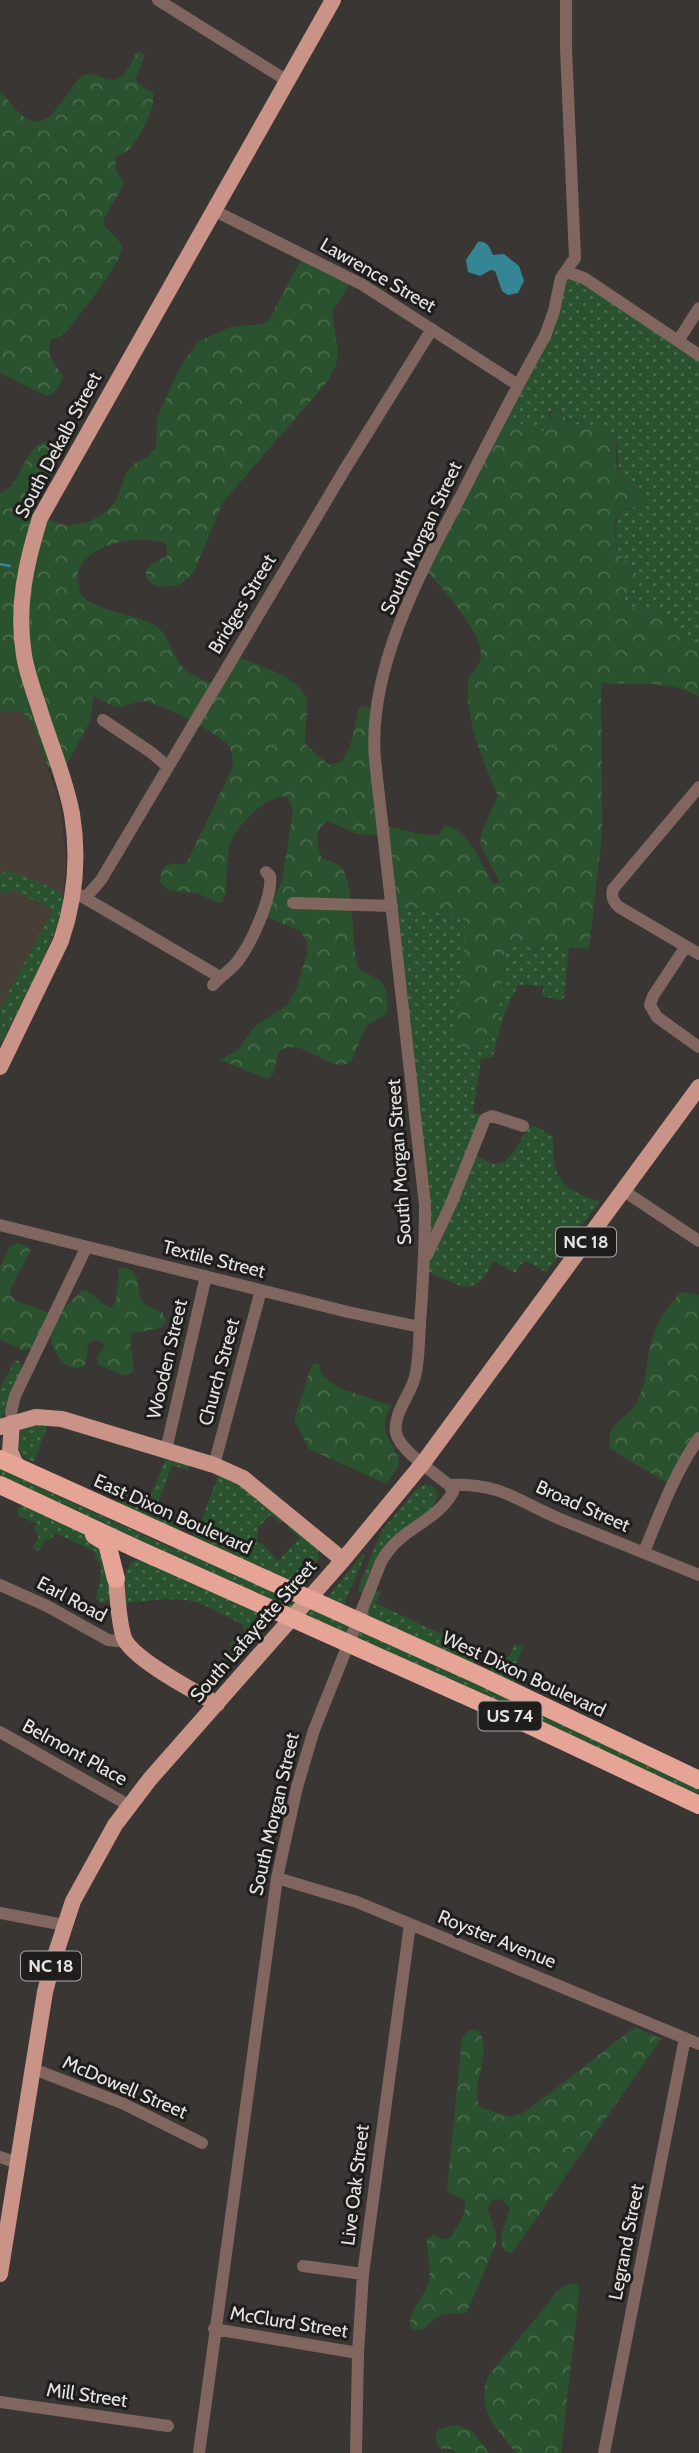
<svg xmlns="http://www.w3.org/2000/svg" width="699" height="2453" font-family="Cabin,sans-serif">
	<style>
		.built { fill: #473e38 }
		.grass { fill: url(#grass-dots) }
		.forest { fill: url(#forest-crowns) }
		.water { fill: #348695 }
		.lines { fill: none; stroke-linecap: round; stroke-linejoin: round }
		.stream { stroke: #348695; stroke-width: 2.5 }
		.minor { stroke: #816660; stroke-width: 12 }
		.major { stroke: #ca9388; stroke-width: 16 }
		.highway { stroke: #e6a497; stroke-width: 18 }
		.labels { text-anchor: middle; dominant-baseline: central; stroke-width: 6; stroke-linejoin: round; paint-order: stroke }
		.shield { fill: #201e1d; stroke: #aba9a8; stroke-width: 2 }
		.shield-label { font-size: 18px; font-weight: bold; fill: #e6e4e3 }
		.street-label { font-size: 19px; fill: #e6e4e3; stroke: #201e1d }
	</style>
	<defs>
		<pattern id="grass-dots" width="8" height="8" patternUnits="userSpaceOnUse" patternTransform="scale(1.75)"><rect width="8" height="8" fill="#2b522e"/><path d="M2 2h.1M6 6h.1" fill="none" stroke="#4a6b4c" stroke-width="1.8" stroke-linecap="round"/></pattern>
		<pattern id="forest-crowns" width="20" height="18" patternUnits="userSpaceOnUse" patternTransform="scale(1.75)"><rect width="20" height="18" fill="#2b522e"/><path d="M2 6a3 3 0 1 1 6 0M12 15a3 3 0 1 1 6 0" fill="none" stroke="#4a6b4c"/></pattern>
	</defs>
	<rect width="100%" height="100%" fill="#393634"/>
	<path class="built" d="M 0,604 L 28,711 L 60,804 L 66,859 L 63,900 L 52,939 L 0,1045 Z"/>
	<path class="grass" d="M 567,272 L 699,355 L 699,651 L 649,609 L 621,607 L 622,598 L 633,588 L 634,568 L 618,553 C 616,536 608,510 632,509 L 639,491 L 627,483 L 619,474 L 617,445 L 600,427 L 574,424 L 556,408 L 550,412 L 548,427 L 544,431 L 538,431 L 502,416 Z
		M 8,870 L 54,889 C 57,891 61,892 62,896 C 69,917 12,1021 0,1045 L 0,1008 L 53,910 L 13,890 L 6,894 L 0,892 L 0,874 Z
		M 392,906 L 458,915 L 463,919 L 466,930 L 504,954 L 509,947 L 517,942 L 569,947 L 564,998 L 561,1000 L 542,996 L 544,986 L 519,985 C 505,1007 499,1031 493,1057 L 481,1059 L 473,1112 L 480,1115 L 479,1131 L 471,1151 C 506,1179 510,1155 529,1127 L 535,1126 L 552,1136 C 555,1145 552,1156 554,1165 C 561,1189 579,1194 600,1202 L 546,1272 L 526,1261 L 521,1264 L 516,1273 L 493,1261 C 475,1303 457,1283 424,1270 L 425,1258 Z
		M 15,1360 L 20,1361 L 22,1369 L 0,1422 L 0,1389 Z
		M 49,1421 L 34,1462 L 25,1458 L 18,1448 L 21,1431 L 27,1425 Z
		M 167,1456 L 191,1463 L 188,1470 L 172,1465 L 157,1506 L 185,1520 L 181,1529 L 175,1531 L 118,1503 L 121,1493 L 127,1491 L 128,1499 L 146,1506 Z
		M 0,1469 L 165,1545 L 229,1568 L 699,1784 L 699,1798 L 229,1580 L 0,1478 Z
		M 219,1473 L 236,1479 L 283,1521 L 281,1523 L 270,1515 L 258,1528 L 257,1542 L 263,1544 L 278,1561 L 300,1538 L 288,1528 L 290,1525 L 318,1549 L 319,1559 L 297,1586 L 193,1537 L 196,1525 L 201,1522 Z
		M 425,1484 L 435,1488 C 447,1510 400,1527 388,1541 C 375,1555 370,1574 363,1591 L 359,1592 L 358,1588 L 382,1530 L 416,1490 Z
		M 21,1506 L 26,1506 L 96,1539 L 104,1546 L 111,1595 L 107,1601 L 101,1603 L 96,1599 C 97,1586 107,1568 95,1558 L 96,1552 L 55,1533 L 51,1539 L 46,1540 L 38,1551 L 33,1548 L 39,1535 L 33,1531 L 37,1524 L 19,1516 L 18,1510 Z
		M 363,1553 L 365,1556 L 342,1609 L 325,1601 Z
		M 139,1558 L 274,1614 L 256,1634 L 251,1636 L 245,1633 L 242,1624 L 202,1604 L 187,1600 L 165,1599 L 126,1603 C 124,1587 121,1566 139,1558 Z
		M 376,1590 L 381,1592 L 376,1603 L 441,1634 L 445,1629 L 448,1629 L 451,1630 L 450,1636 L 475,1648 L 477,1658 L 471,1664 L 364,1617 Z
		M 232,1640 L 243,1648 L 223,1671 L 218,1668 L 232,1651 L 229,1646 Z
		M 515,1644 L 523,1647 L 516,1665 L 525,1669 L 514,1683 L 490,1673 C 487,1658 496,1657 509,1657 Z"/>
	<path class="forest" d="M 140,52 L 145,55 L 136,78 L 137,82 L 153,93 C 156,108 141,136 130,148 C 127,153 121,154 116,157 L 115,169 L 124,183 C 119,198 106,208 103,224 C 108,231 122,241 122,248 C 121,264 82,311 71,326 L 65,334 L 51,339 C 46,355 54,363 63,376 C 59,386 57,393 46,396 L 0,373 L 0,92 C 8,98 14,109 23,116 C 50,138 66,88 83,75 C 94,73 97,76 106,79 C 123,84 129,66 136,54 Z
		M 302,258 L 350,284 L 332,312 L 338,353 L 336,366 L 327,382 L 223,502 L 193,574 L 179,585 L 156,587 L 146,578 L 146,570 L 151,564 L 167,556 L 166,544 C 142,531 72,546 78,582 C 79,583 80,592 80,593 C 90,610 135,614 153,624 C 171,634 171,658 187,671 C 194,677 206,681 215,685 L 233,655 C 253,664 301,676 306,699 C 309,713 304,729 305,744 L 329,765 C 353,766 353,726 359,709 L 364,706 L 370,707 L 369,733 L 379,835 L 356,834 L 328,821 C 314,828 317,844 321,857 C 326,861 335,862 340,866 C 355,881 351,945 358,968 C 364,974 372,975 379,980 C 388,988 388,1003 387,1014 L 366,1026 L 352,1060 C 331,1079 305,1034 279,1051 L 273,1074 L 268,1079 L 220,1060 L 238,1050 L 254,1027 L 287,1005 L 296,990 L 307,953 L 307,942 L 300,931 L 265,916 L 282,881 L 293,811 L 288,797 C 268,792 236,826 230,844 C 226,859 227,879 225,895 L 222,902 L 218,903 L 198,893 L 168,890 L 160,882 C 162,865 167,861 183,865 L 187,862 L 233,767 C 232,760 233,751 229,746 C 220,734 162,704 147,702 C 137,700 129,706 120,707 C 111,707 102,700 94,696 L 89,723 L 67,764 L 48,767 L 32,723 L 22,712 L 0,712 L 0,493 C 23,486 21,449 45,442 L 65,449 L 31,513 L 67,526 L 89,522 L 107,511 L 117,499 L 126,473 L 134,464 L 149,456 L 156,448 L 157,418 L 180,367 L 198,342 L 230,327 L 264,324 L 269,320 Z
		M 553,408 C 562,411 566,421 575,424 C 584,427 594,424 603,428 C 624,436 612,457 618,472 C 623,483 635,488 643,495 L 642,504 C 636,507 624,509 620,512 C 610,520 616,541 618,553 L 634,568 L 637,575 L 633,588 L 622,598 L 621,607 L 649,609 L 666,616 L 699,651 L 699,697 C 673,679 631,685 601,683 L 602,835 L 589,949 L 518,942 L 509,947 L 504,954 C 501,978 504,1049 472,1050 C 463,1050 458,1047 454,1040 L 466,930 L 463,919 L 458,915 L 392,906 L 384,826 C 392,827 433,838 438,835 C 439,834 444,827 445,825 C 469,829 482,865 493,884 L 500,883 L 480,843 L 483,828 L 498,796 C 482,759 465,720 468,679 C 473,672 481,664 481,655 C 481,629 440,587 424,567 L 502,416 L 536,430 L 544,431 L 548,426 Z
		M 17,1243 L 28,1246 L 30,1251 L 10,1290 L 10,1295 L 15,1300 L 49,1313 L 33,1347 L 24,1351 L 0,1339 L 0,1267 L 9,1247 Z
		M 122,1267 C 146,1271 133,1292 145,1304 C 150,1308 156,1310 162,1312 L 166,1320 L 161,1328 L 132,1333 C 127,1346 137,1360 132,1373 L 125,1376 L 97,1364 L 97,1356 L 105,1347 L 103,1343 C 97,1339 94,1340 88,1344 L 86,1363 L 83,1367 C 71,1369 65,1366 59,1357 C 37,1328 62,1312 81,1291 L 86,1290 L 109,1308 L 112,1308 L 116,1299 L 119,1270 Z
		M 681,1292 L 699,1295 L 699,1438 L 671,1485 L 610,1449 C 605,1420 628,1421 638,1400 C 648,1378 645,1369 650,1348 C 654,1326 667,1307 681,1292 Z
		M 315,1363 L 319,1365 L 322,1375 L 337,1387 L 392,1406 C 372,1433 400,1446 399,1466 L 386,1484 L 309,1449 L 294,1420 L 311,1367 Z
		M 635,2027 L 661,2039 L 515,2249 L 511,2253 L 505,2251 C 497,2236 506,2223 510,2208 L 501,2199 L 493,2200 L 487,2208 L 496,2233 L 496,2244 L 468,2309 L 464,2314 C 439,2313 442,2313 422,2330 L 412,2329 C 405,2315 420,2302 426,2289 C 434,2273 426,2255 427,2239 L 433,2235 L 444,2240 L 450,2238 C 457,2226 469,2213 464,2199 L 449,2194 L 447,2189 L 462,2039 C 466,2032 469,2029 478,2030 C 494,2051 470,2083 479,2107 L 510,2117 L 525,2112 Z
		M 574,2283 L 579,2286 L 579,2294 L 561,2453 L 516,2453 C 496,2427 476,2411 488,2376 L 557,2292 L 566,2285 Z
		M 456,2425 L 472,2431 L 489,2453 L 456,2453 L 452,2449 L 442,2449 L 437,2445 L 435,2435 L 439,2429 Z"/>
	<path class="water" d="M 478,242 C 487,240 490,248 493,255 L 504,254 L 519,266 L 524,281 L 518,293 L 508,295 L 502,291 L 495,271 L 491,270 L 480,276 L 468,272 L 466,260 Z"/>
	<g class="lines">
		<path class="stream" d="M 0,564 L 10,566"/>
		<path class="minor" d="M 158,0 L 286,80
			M 213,210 L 363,285 L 518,385
			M 567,272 L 584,278 L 699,355
			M 678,341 L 699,308
			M 103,720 L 152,753 L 167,766
			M 699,787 L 613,889 C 611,897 613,902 619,907 L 699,954
			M 78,894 L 220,977
			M 85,898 L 101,880 L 345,469 L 432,329
			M 293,903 L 392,906
			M 686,946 L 653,996 L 650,1005 L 657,1017 L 699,1047
			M 213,985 C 220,976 230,971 237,962 C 250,946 273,897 270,876 L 266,872
			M 624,1191 L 699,1241
			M 0,1225 L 348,1312 L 420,1327
			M 427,1255 L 451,1204 L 485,1119 L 492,1116 L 523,1126
			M 12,1423 L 11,1412 L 15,1396 L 86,1248
			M 166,1450 L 206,1276
			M 214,1465 L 261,1290
			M 449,1485 C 501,1483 516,1500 560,1519 C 606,1538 653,1556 699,1575
			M 644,1552 C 660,1513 674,1474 699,1438
			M 0,1585 L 47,1606 L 108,1640 L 126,1642
			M 0,1732 L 130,1806
			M 277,1878 L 357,1902 L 699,2044
			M 0,1913 L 64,1925
			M 31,2068 L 124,2104 L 202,2143
			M 0,2157 L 17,2163
			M 303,2266 L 363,2274
			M 214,2329 L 358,2353
			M 0,2402 L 168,2426
			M 199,2453 L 277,1878 L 297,1787 L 314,1730 L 381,1562 C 400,1527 435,1524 453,1492 L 449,1485 C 435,1473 400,1451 396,1433 C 393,1413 410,1396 415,1377 C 419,1360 419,1341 420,1324 C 423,1284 425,1245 425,1205 L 375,760 C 367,667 423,568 465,488 C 491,437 517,386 545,336 L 554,311 L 561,278 L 575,258 L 566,48 L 566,0
			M 356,2453 L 358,2353 L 363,2274 L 410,1924
			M 604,2453 L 685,2038"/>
		<path class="major" d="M 0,1067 L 61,941 C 75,900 79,856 72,814 C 66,781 52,748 42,717 C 36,697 27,675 24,655 C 16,607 26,563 40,518 L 333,0
			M 12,1423 L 10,1451 L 17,1467
			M 0,1427 L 36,1417 L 62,1419 L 214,1465 L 243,1478 L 343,1560
			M 116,1579 C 118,1598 118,1620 124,1638 C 132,1659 196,1692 217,1704
			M 0,2274 L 45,1992 L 52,1965 L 73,1901 L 115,1825 L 150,1779 L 343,1560 L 423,1463 L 699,1087"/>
		<path class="highway" d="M 0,1459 L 478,1675 L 699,1780
			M 0,1485 L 137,1549 L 493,1708 L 699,1805
			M 94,1535 L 107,1543 L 116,1579"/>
	</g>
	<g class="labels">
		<g class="shield">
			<rect x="556" y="1227.5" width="60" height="29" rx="5"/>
			<rect x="478.5" y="1701.5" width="63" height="29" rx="5"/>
			<rect x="21" y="1951.5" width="60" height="29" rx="5"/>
		</g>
		<g class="shield-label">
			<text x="586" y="1242">NC 18</text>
			<text x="510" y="1716">US 74</text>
			<text x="51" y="1966">NC 18</text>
		</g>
		<g class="street-label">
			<text transform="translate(378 275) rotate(30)">Lawrence Street</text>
			<text transform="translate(58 445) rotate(-62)">South Dekalb Street</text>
			<text transform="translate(421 538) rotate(-65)">South Morgan Street</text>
			<text transform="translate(242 604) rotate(-59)">Bridges Street</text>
			<text transform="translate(399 1162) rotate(-94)">South Morgan Street</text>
			<text transform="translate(214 1259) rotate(14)">Textile Street</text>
			<text transform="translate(167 1359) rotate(-77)">Wooden Street</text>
			<text transform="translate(219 1372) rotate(-75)">Church Street</text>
			<text transform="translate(583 1506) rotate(24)">Broad Street</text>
			<text transform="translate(173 1514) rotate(24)">East Dixon Boulevard</text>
			<text transform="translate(72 1599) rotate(28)">Earl Road</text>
			<text transform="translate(253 1631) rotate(-49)">South Lafayette Street</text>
			<text transform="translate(524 1674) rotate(25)">West Dixon Boulevard</text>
			<text transform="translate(75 1752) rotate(29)">Belmont Place</text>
			<text transform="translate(274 1814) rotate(-77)">South Morgan Street</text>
			<text transform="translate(497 1939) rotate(22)">Royster Avenue</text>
			<text transform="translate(125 2087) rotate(23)">McDowell Street</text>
			<text transform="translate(355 2185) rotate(-83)">Live Oak Street</text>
			<text transform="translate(626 2242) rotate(-79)">Legrand Street</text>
			<text transform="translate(289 2322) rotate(9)">McClurd Street</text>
			<text transform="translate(87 2395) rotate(8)">Mill Street</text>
		</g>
	</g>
</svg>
